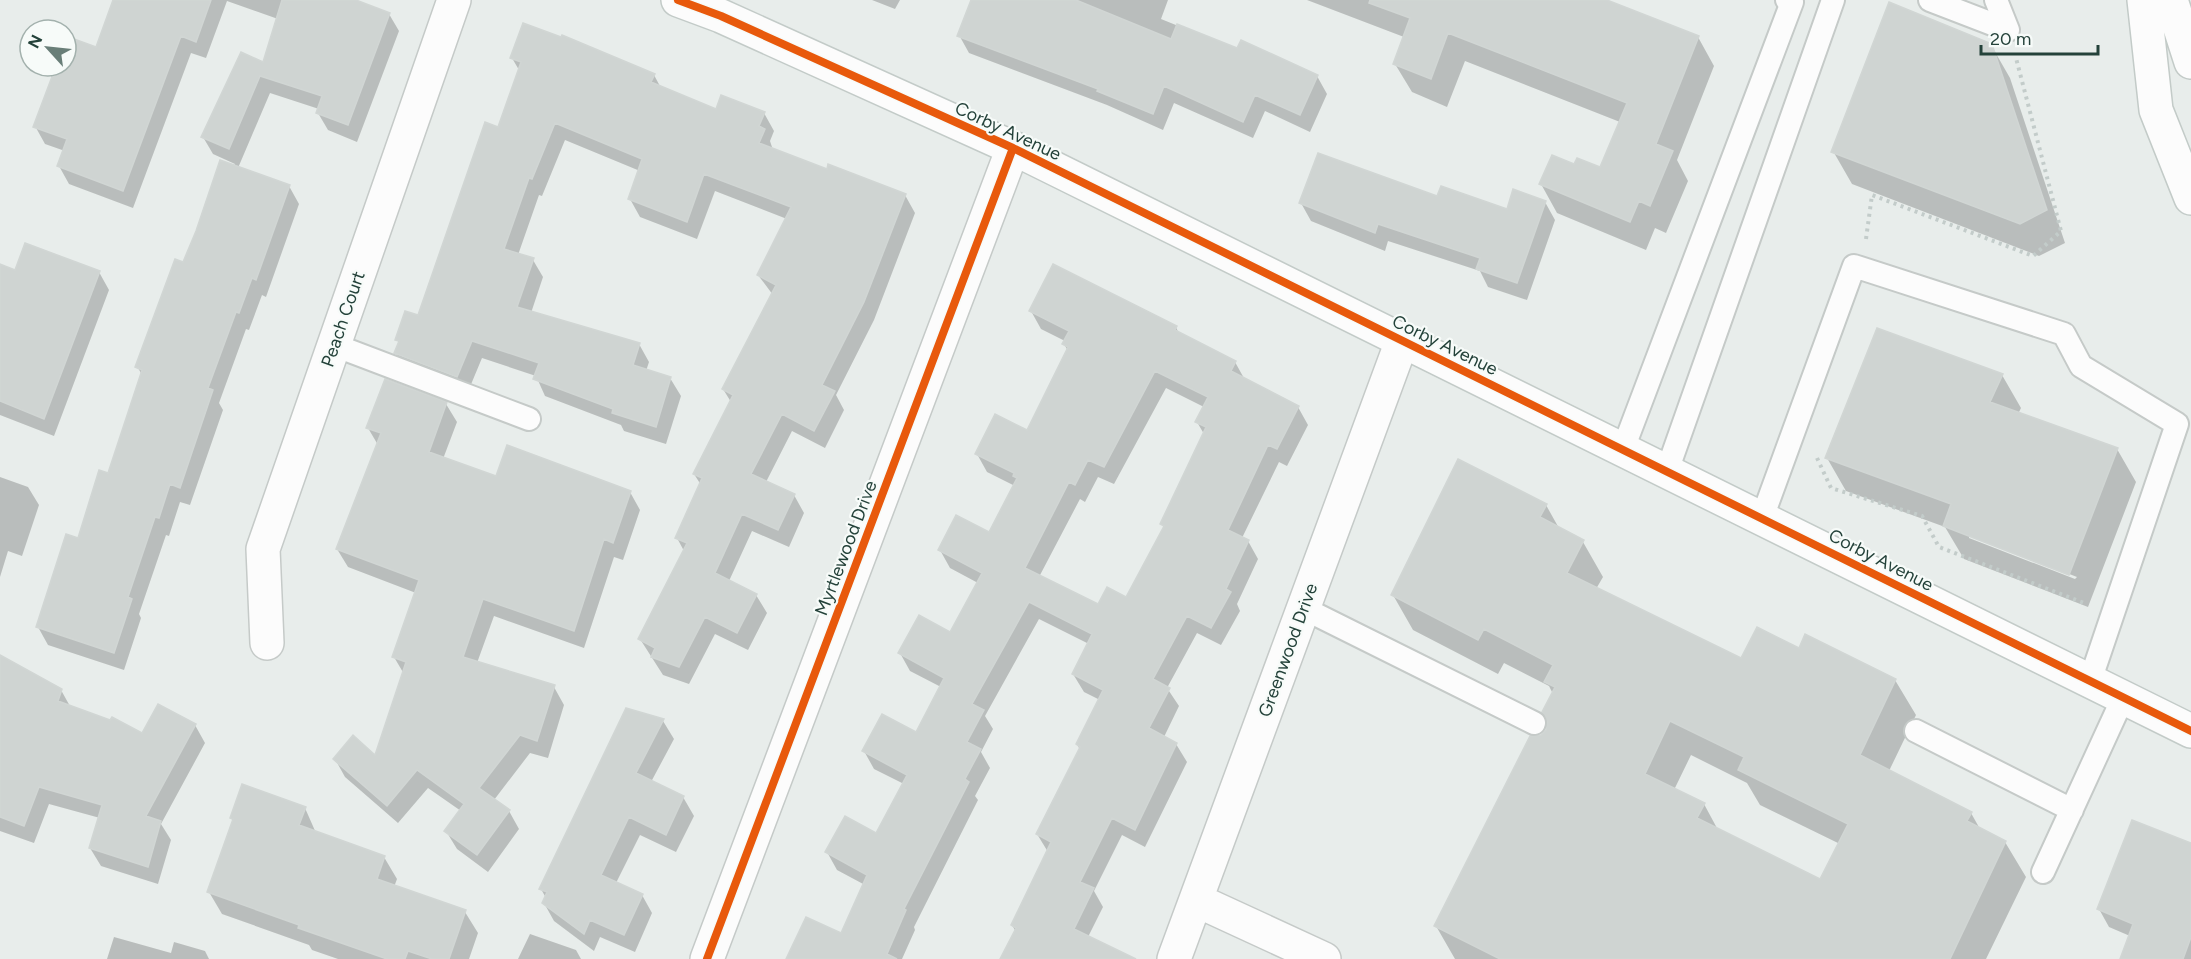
<svg xmlns="http://www.w3.org/2000/svg" width="2191" height="959" font-family="Figtree,sans-serif">
	<style>
		.shadow { fill: #0003; fill-rule: evenodd }
		.building { fill: #cfd4d2; stroke: #d1d6d4; stroke-width: 1.5; fill-rule: evenodd }
		.lines { fill: none; stroke-linecap: round; stroke-linejoin: round }
		.lane-casing { stroke: #c5cac8; stroke-width: 26 }
		.street-casing { stroke: #c5cac8; stroke-width: 36 }
		.secondary-casing { stroke: #c3cbc8; stroke-width: 36 }
		.path { stroke: #c3ccca; stroke-width: 4; stroke-dasharray: 3 4.5; stroke-linecap: butt }
		.lane { stroke: #fcfcfc; stroke-width: 22 }
		.street { stroke: #fcfcfc; stroke-width: 33 }
		.secondary { stroke: #fcfcfc; stroke-width: 33 }
		.cycleway-casing { stroke: #f7fbf9; stroke-width: 11 }
		.cycleway { stroke: #e8590c; stroke-width: 8 }
		.labels { text-anchor: middle; dominant-baseline: central; stroke-width: 4.5; stroke-linejoin: round; paint-order: stroke }
		.street-label { font-size: 18px; fill: #24423a; stroke: #f7fbf9 }
	</style>
	<rect width="100%" height="100%" fill="#e8edeb"/>
	<path class="shadow" d="M 142,0 L 351,0 L 389,14 L 399,31 L 357,142 L 328,130 L 318,113 L 319,109 L 270,93 L 238,168 L 289,186 L 299,204 L 266,297 L 262,295 L 249,330 L 246,329 L 219,403 L 223,410 L 190,505 L 180,502 L 169,536 L 166,535 L 139,614 L 141,618 L 124,670 L 48,645 L 38,627 L 109,475 L 142,375 L 137,366 L 184,264 L 235,164 L 213,154 L 203,137 L 264,64 L 278,19 L 227,1 L 206,58 L 191,53 L 133,208 L 69,184 L 59,166 L 65,151 L 45,144 L 35,126 L 53,80 L 50,75 L 54,66 L 66,66 L 66,37 L 97,49 Z
		M 872,0 L 900,0 L 895,9 Z
		M 972,0 L 1168,0 L 1161,19 L 1238,50 L 1317,76 L 1327,94 L 1310,132 L 1265,111 L 1253,138 L 1174,103 L 1163,130 L 1107,105 L 969,53 L 959,35 Z
		M 1307,0 L 1602,0 L 1698,37 L 1714,66 L 1677,160 L 1688,181 L 1666,233 L 1655,228 L 1646,250 L 1557,213 L 1541,184 L 1575,166 L 1601,169 L 1620,122 L 1465,61 L 1447,107 L 1412,92 L 1395,64 L 1404,37 Z
		M 1991,45 L 2010,78 L 2065,243 L 2039,256 L 1852,184 L 1833,151 Z
		M 512,58 L 654,75 L 661,88 L 717,111 L 764,113 L 774,131 L 770,141 L 773,150 L 828,171 L 905,195 L 915,213 L 874,320 L 836,395 L 844,410 L 825,448 L 792,431 L 766,482 L 794,495 L 804,513 L 789,547 L 752,531 L 729,581 L 756,595 L 767,613 L 748,650 L 715,634 L 689,684 L 663,675 L 640,639 L 684,551 L 677,538 L 701,485 L 694,474 L 731,402 L 723,389 L 773,295 L 758,275 L 787,219 L 715,191 L 697,239 L 640,217 L 630,199 L 640,171 L 565,140 L 542,196 L 539,195 L 518,255 L 533,260 L 543,277 L 531,313 L 639,344 L 649,362 L 646,371 L 670,378 L 681,396 L 666,444 L 624,431 L 621,425 L 545,396 L 536,376 L 482,358 L 467,394 L 406,371 L 396,353 L 399,344 L 397,339 L 419,317 L 499,129 L 519,70 Z
		M 1438,198 L 1507,211 L 1545,202 L 1555,220 L 1527,300 L 1488,287 L 1480,271 L 1388,241 L 1385,251 L 1311,221 L 1301,203 Z
		M 0,266 L 16,272 L 99,272 L 109,290 L 54,436 L 0,415 Z
		M 1031,311 L 1176,327 L 1179,334 L 1235,362 L 1245,380 L 1298,407 L 1308,425 L 1287,466 L 1279,462 L 1242,538 L 1248,541 L 1258,559 L 1237,604 L 1240,611 L 1221,645 L 1197,633 L 1167,688 L 1179,706 L 1164,737 L 1176,744 L 1187,762 L 1145,847 L 1122,835 L 1094,891 L 1103,907 L 1088,937 L 1108,959 L 1002,959 L 1016,932 L 1012,925 L 1048,852 L 1037,834 L 1080,750 L 1077,744 L 1100,700 L 1084,692 L 1073,674 L 1089,644 L 1039,619 L 985,716 L 993,729 L 981,752 L 990,768 L 975,796 L 978,800 L 914,927 L 915,930 L 902,959 L 790,959 L 842,935 L 865,885 L 837,870 L 827,852 L 877,835 L 904,784 L 874,769 L 864,751 L 916,734 L 941,687 L 910,671 L 900,653 L 950,634 L 978,583 L 950,568 L 940,550 L 989,534 L 1015,486 L 987,472 L 977,454 L 1028,432 L 1068,351 L 1064,344 L 1065,341 L 1041,329 ZM 1166,388 L 1204,407 L 1197,422 L 1204,434 L 1162,524 L 1164,528 L 1127,599 L 1099,606 L 1039,577 L 1080,499 L 1085,502 L 1098,477 L 1114,484 Z
		M 2002,375 L 2021,408 L 2018,414 L 2117,449 L 2136,482 L 2088,607 L 1964,559 L 1945,527 L 1846,491 L 1827,458 ZM 1969,535 L 2077,577 L 2075,579 L 1969,538 Z
		M 446,404 L 457,422 L 443,459 L 497,478 L 630,492 L 640,510 L 623,560 L 614,557 L 584,648 L 494,616 L 477,663 L 554,687 L 564,705 L 548,758 L 530,753 L 494,800 L 509,811 L 519,829 L 488,872 L 457,849 L 446,831 L 461,811 L 428,788 L 398,823 L 345,777 L 335,759 L 376,757 L 404,674 L 394,657 L 416,593 L 348,567 L 337,549 L 378,445 L 368,428 Z
		M 0,477 L 28,487 L 39,505 L 22,556 L 8,551 L 0,577 Z
		M 1546,505 L 1560,530 L 1583,542 L 1603,577 L 1596,589 L 1742,660 L 1800,650 L 1895,680 L 1916,715 L 1889,771 L 1971,813 L 1980,829 L 2005,842 L 2026,877 L 1986,959 L 1455,959 L 1436,926 L 1548,729 L 1553,694 L 1549,686 L 1504,663 L 1498,674 L 1413,630 L 1393,595 ZM 1691,755 L 1747,783 L 1760,805 L 1840,844 L 1821,881 L 1718,830 L 1704,804 L 1674,790 Z
		M 0,680 L 61,690 L 71,708 L 142,735 L 195,725 L 205,743 L 161,824 L 171,840 L 158,884 L 101,866 L 90,848 L 100,818 L 49,804 L 34,843 L 0,831 Z
		M 627,709 L 663,721 L 674,739 L 651,782 L 683,797 L 694,816 L 676,852 L 640,835 L 616,883 L 642,895 L 652,913 L 635,952 L 600,937 L 594,951 L 554,921 L 544,903 L 546,898 L 541,889 Z
		M 305,808 L 316,833 L 384,857 L 397,879 L 394,887 L 465,912 L 478,933 L 469,959 L 338,959 L 312,950 L 309,945 L 222,914 L 209,892 L 234,823 L 231,818 Z
		M 2191,845 L 2191,959 L 2122,959 L 2130,936 L 2109,927 L 2099,909 Z
		M 530,934 L 576,950 L 581,959 L 518,959 Z
		M 114,937 L 171,953 L 174,942 L 205,951 L 209,959 L 107,959 Z"/>
	<path class="building" d="M 113,0 L 211,0 L 196,42 L 181,36 L 123,191 L 57,166 L 67,139 L 33,127 L 56,66 L 66,66 L 66,36 L 96,47 Z
		M 282,0 L 356,0 L 390,13 L 348,125 L 316,113 L 322,96 L 260,76 L 229,149 L 201,137 L 241,52 L 263,62 Z
		M 971,0 L 1076,0 L 1171,39 L 1177,24 L 1237,48 L 1241,40 L 1318,75 L 1300,115 L 1255,95 L 1243,122 L 1164,86 L 1153,114 L 1097,91 L 1098,89 L 957,36 Z
		M 1370,0 L 1607,0 L 1699,36 L 1656,144 L 1673,151 L 1650,206 L 1639,201 L 1630,222 L 1539,184 L 1552,155 L 1574,164 L 1577,158 L 1600,167 L 1627,103 L 1448,33 L 1431,79 L 1393,64 L 1410,18 L 1369,3 Z
		M 1889,2 L 1992,44 L 2047,210 L 2020,224 L 1831,152 Z
		M 523,23 L 561,37 L 562,35 L 655,74 L 651,82 L 716,109 L 721,95 L 765,112 L 759,126 L 765,129 L 759,143 L 827,169 L 828,164 L 906,194 L 864,302 L 822,385 L 835,391 L 814,431 L 782,414 L 751,474 L 795,494 L 778,530 L 742,514 L 715,573 L 757,594 L 737,633 L 705,617 L 679,667 L 651,657 L 655,648 L 638,639 L 687,543 L 675,538 L 702,478 L 693,474 L 733,395 L 722,389 L 776,285 L 757,275 L 791,207 L 704,174 L 687,222 L 628,199 L 642,159 L 555,123 L 532,179 L 529,178 L 504,249 L 534,258 L 517,307 L 640,343 L 633,365 L 671,377 L 656,427 L 612,413 L 613,409 L 533,379 L 539,363 L 472,341 L 457,377 L 394,353 L 399,341 L 395,340 L 405,311 L 418,315 L 485,122 L 498,127 L 521,62 L 510,58 Z
		M 1318,153 L 1437,196 L 1441,186 L 1507,209 L 1513,189 L 1546,201 L 1517,283 L 1476,269 L 1480,258 L 1378,224 L 1375,233 L 1299,203 Z
		M 220,160 L 290,185 L 256,280 L 252,278 L 239,313 L 236,312 L 208,388 L 213,390 L 180,488 L 170,484 L 159,518 L 155,517 L 128,597 L 132,599 L 114,653 L 36,627 L 66,534 L 78,538 L 99,470 L 108,473 L 142,370 L 135,367 L 175,259 L 183,262 L 196,231 Z
		M 25,243 L 100,271 L 44,419 L 0,401 L 0,264 L 15,270 Z
		M 1053,264 L 1177,326 L 1175,330 L 1236,361 L 1231,371 L 1299,406 L 1277,449 L 1268,445 L 1228,530 L 1249,540 L 1226,589 L 1231,592 L 1211,628 L 1187,616 L 1153,679 L 1170,688 L 1149,728 L 1177,743 L 1135,830 L 1112,818 L 1080,882 L 1094,888 L 1074,929 L 1136,959 L 1000,959 L 1016,928 L 1011,925 L 1051,842 L 1036,834 L 1080,747 L 1076,744 L 1103,690 L 1072,674 L 1092,634 L 1029,602 L 972,704 L 984,710 L 967,742 L 981,749 L 965,779 L 969,782 L 904,909 L 906,910 L 887,954 L 897,959 L 786,959 L 806,917 L 841,933 L 867,875 L 825,852 L 845,816 L 876,833 L 907,775 L 862,751 L 882,714 L 916,732 L 944,678 L 898,653 L 919,615 L 950,632 L 982,573 L 938,550 L 956,515 L 989,532 L 1017,478 L 1013,476 L 1014,473 L 975,454 L 995,414 L 1027,430 L 1068,347 L 1062,344 L 1069,331 L 1029,311 ZM 1155,371 L 1208,397 L 1195,422 L 1206,427 L 1160,524 L 1164,526 L 1126,597 L 1107,587 L 1098,604 L 1025,568 L 1069,482 L 1075,485 L 1088,460 L 1104,467 Z
		M 1877,328 L 2003,374 L 1990,402 L 2118,448 L 2069,575 L 1943,526 L 1951,504 L 1825,458 Z
		M 385,379 L 447,402 L 429,452 L 496,476 L 507,445 L 631,491 L 613,543 L 604,539 L 574,631 L 483,599 L 463,657 L 555,685 L 537,741 L 520,735 L 479,788 L 510,810 L 477,855 L 444,831 L 464,804 L 417,770 L 387,806 L 333,759 L 353,735 L 375,755 L 406,662 L 392,657 L 419,580 L 336,549 L 381,433 L 366,428 Z
		M 1458,459 L 1547,504 L 1540,517 L 1584,540 L 1567,573 L 1741,658 L 1757,627 L 1799,648 L 1805,634 L 1896,679 L 1860,755 L 1972,812 L 1967,821 L 2006,841 L 1950,959 L 1500,959 L 1434,926 L 1530,736 L 1541,735 L 1546,730 L 1547,722 L 1542,712 L 1555,687 L 1544,682 L 1553,665 L 1484,629 L 1478,640 L 1391,595 ZM 1670,721 L 1744,757 L 1738,770 L 1848,824 L 1820,879 L 1697,818 L 1705,803 L 1645,774 Z
		M 0,655 L 62,689 L 58,701 L 110,720 L 112,717 L 142,733 L 158,704 L 196,724 L 146,816 L 161,821 L 148,867 L 89,848 L 102,805 L 39,787 L 24,826 L 0,817 Z
		M 626,708 L 664,719 L 636,773 L 684,796 L 666,835 L 629,817 L 601,875 L 643,894 L 624,935 L 590,920 L 584,934 L 542,903 L 547,892 L 539,889 Z
		M 242,784 L 306,807 L 299,825 L 385,856 L 377,879 L 466,910 L 449,959 L 432,959 L 408,951 L 405,959 L 387,959 L 298,928 L 299,925 L 207,892 L 233,819 L 230,818 Z
		M 2132,820 L 2191,843 L 2191,937 L 2183,959 L 2120,959 L 2133,924 L 2097,909 Z"/>
	<g class="lines">
		<defs>
			<path id="lane" d="M 1930,0 L 2008,30 L 1996,0
				M 334,345 L 529,419
				M 1623,449 L 1792,2 L 1787,0
				M 1667,471 L 1833,0
				M 1762,518 L 1854,266 L 2064,334 L 2081,366 L 2177,424 L 2090,681
				M 1303,608 L 1534,723
				M 1916,731 L 2072,810
				M 2043,872 L 2123,698"/>
			<path id="street" d="M 267,643 L 263,549 L 454,0
				M 1196,900 L 1324,959
				M 707,959 L 1013,148
				M 1174,959 L 1402,341"/>
			<path id="secondary" d="M 678,0 L 721,16 L 1013,148 L 2191,731
				M 2144,0 L 2156,110 L 2191,198
				M 2171,0 L 2191,62"/>
		</defs>
		<use href="#lane" class="lane-casing"/>
		<use href="#street" class="street-casing"/>
		<use href="#secondary" class="secondary-casing"/>
		<path class="path" d="M 1866,239 L 1872,195 L 2033,256 L 2061,231 L 2016,58
			M 1817,458 L 1831,488 L 1922,516 L 1939,547 L 2084,603"/>
		<use href="#lane" class="lane"/>
		<use href="#street" class="street"/>
		<use href="#secondary" class="secondary"/>
		<defs>
			<path id="cycleway" d="M 678,0 L 721,16 L 1013,148 L 2191,731
				M 707,959 L 1013,148"/>
		</defs>
		<use href="#cycleway" class="cycleway-casing"/>
		<use href="#cycleway" class="cycleway"/>
	</g>
	<g class="labels">
		<g class="street-label">
			<text transform="translate(1008 131) rotate(25)">Corby Avenue</text>
			<text transform="translate(343 319) rotate(-71)">Peach Court</text>
			<text transform="translate(1445 345) rotate(26)">Corby Avenue</text>
			<text transform="translate(846 548) rotate(-69)">Myrtlewood Drive</text>
			<text transform="translate(1881 560) rotate(27)">Corby Avenue</text>
			<text transform="translate(1288 650) rotate(-70)">Greenwood Drive</text>
		</g>
	</g>
	<g transform="translate(48 48) rotate(297)"><circle r="28" fill="#f7fbf9" stroke="#a3b1ad" stroke-width="1.5"/>
	<path d="M0-4.5L10 22L0 15L-10 22Z" fill="#697e78"/>
	<text y="-9" font-size="16" font-weight="bold" text-anchor="middle" fill="#24423a">N</text>
	</g>
	<path d="M1981 45v9h117v-9" fill="none" stroke="#24423a" stroke-width="3"/>
	<text x="1990" y="45" font-size="18" fill="#24423a" stroke="#f7fbf9" stroke-width="4.5" paint-order="stroke">20 m</text>
</svg>
